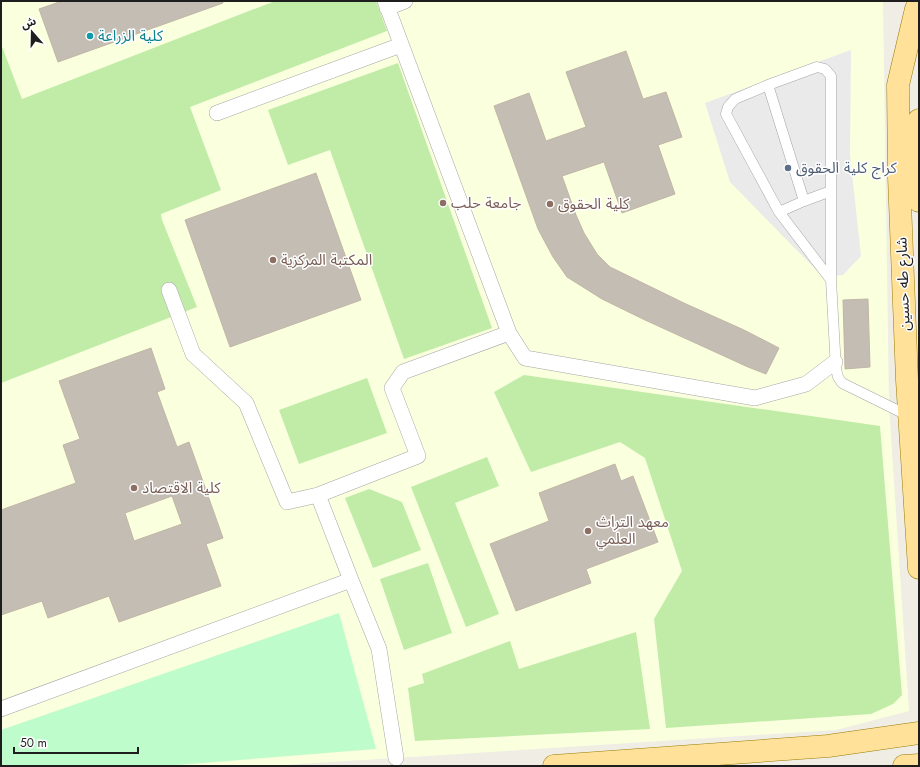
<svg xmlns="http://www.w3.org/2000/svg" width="920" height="767" font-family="Jost,'Noto Sans Arabic',sans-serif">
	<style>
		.education { fill: #faffde }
		.grass { fill: #c0eca7 }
		.park { fill: #bffccc }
		.parking { fill: #eaeaea }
		.building { fill: #c4bdb3; stroke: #c2b6a6; fill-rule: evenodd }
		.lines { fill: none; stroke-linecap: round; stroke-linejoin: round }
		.service-casing { stroke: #a5a5a5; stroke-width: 11 }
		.pedestrian-casing { stroke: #a5a5a5; stroke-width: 16 }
		.primary-casing { stroke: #997c00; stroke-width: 23 }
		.service { stroke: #fff; stroke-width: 10 }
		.pedestrian { stroke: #fff; stroke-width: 15 }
		.primary { stroke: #ffe19a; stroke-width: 22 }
		.culture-dot { fill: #0f9aa8; stroke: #fff; stroke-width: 1.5 }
		.service-dot { fill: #5c6f8a; stroke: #fff; stroke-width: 1.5 }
		.education-dot { fill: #8d6e63; stroke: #fff; stroke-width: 1.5 }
		.labels { text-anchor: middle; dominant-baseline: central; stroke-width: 3; stroke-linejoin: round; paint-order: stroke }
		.culture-label { font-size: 15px; fill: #0d838f; stroke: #fff; text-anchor: start }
		.service-label { font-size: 15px; fill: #4e5e75; stroke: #fff; text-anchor: start }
		.education-label { font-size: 15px; fill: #785e54; stroke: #fff; text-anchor: start }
		.street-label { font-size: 15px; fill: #1e1e1e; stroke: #fff }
	</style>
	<rect width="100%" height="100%" fill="#f0eee4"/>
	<path class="education" d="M 1,1 L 883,1 L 889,406 L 909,711 L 836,730 L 268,766 L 1,766 Z"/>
	<path class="grass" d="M 275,1 L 376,1 L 387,31 L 190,107 L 221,190 L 161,214 L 162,220 L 197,307 L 1,383 L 1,44 L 22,99 Z
		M 398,63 L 492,328 L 404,359 L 330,150 L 288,165 L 268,110 Z
		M 524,375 L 880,426 L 902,695 L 893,704 L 871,714 L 666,728 L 654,619 L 682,571 L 645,458 L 620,442 L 531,472 L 494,392 Z
		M 367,378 L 387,433 L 299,464 L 279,410 Z
		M 487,457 L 499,486 L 455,503 L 499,614 L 466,627 L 411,487 Z
		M 369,489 L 402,502 L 421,550 L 373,568 L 345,498 Z
		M 428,563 L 452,633 L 404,650 L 380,579 Z
		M 636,632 L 650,729 L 415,741 L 408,688 L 424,683 L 422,674 L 510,641 L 519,669 Z"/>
	<path class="park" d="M 339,613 L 376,749 L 165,766 L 1,766 L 1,730 Z"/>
	<path class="parking" d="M 851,50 L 850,155 L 861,256 L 843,275 L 823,277 L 730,182 L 705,103 Z"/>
	<path class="building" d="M 62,1 L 222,1 L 223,3 L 58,62 L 39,9 Z
		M 626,51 L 643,99 L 666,92 L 682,137 L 658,145 L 675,194 L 622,213 L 604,162 L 562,176 L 576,215 L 584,233 L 597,254 L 610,267 L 686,304 L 744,330 L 779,348 L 766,374 L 748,367 L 645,320 L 602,299 L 567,277 L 553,257 L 538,229 L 494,106 L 529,93 L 546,141 L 586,127 L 566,72 Z
		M 316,173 L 361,300 L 230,347 L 185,220 Z
		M 868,299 L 870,367 L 845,369 L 843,300 Z
		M 151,348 L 165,389 L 157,392 L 177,447 L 189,442 L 223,538 L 206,544 L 221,586 L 119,622 L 109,596 L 48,618 L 42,601 L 1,615 L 1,510 L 76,483 L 63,445 L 80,439 L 59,381 ZM 172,496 L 182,524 L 134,541 L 125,513 Z
		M 615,464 L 621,481 L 633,476 L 658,542 L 586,569 L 591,583 L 516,611 L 490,544 L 549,521 L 539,493 Z"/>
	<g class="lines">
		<defs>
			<path id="service" d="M 768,85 L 804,201 L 779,212
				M 804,201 L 831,191
				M 831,280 L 831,76 L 825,69 L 817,67 L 768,85 L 735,99 L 728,107 L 726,114 L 779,212 L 831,280 L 836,369 L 838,377 L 842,383 L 909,416"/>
			<path id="pedestrian" d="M 387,8 L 405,1
				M 217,113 L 401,45
				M 169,290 L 193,354 L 246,403 L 287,502 L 318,495
				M 509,333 L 525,358 L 755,398 L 806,384 L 835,362
				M 351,580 L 318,495 L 418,456 L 392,388 L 403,372 L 509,333 L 385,1
				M 1,709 L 351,580 L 379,649 L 396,758"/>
			<path id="primary" d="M 919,2 L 916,9 L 898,85 L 899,177 L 907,380 L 919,568
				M 919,120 L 916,136 L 919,201
				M 554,766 L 828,746 L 919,733
				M 904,766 L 919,765"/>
		</defs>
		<use href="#service" class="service-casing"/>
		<use href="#pedestrian" class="pedestrian-casing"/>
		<use href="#primary" class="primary-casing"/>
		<use href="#service" class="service"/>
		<use href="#pedestrian" class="pedestrian"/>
		<use href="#primary" class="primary"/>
	</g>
	<circle class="culture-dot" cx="90" cy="36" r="4"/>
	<circle class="service-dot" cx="788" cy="168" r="4"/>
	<g class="education-dot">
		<circle cx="443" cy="203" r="4"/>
		<circle cx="550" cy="204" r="4"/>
		<circle cx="273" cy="260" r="4"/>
		<circle cx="134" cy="488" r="4"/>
		<circle cx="588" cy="531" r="4"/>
	</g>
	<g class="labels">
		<g class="culture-label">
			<text x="98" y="36">كلية الزراعة</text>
		</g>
		<g class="service-label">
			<text x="796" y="168">كراج كلية الحقوق</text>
		</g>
		<g class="education-label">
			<text x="451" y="203">جامعة حلب</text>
			<text x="558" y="204">كلية الحقوق</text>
			<text x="281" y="260">المكتبة المركزية</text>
			<text x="142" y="488">كلية الاقتصاد</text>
			<text x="596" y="522">معهد التراث<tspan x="596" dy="17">العلمي</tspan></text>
		</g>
		<g class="street-label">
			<text transform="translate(903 284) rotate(-92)">شارع طه حسين</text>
		</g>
	</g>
	<rect width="920" height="767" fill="none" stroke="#1e1e1e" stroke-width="4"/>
	<g transform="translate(32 32) rotate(340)" stroke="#ffffff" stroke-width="3" paint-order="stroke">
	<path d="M0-3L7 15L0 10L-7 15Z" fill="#1e1e1e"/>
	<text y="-6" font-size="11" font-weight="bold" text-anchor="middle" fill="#1e1e1e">ش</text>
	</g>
	<path d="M14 747v6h124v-6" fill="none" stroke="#1e1e1e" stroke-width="2"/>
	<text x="20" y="747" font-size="12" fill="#1e1e1e" stroke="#ffffff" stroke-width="3" paint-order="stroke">50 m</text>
</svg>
